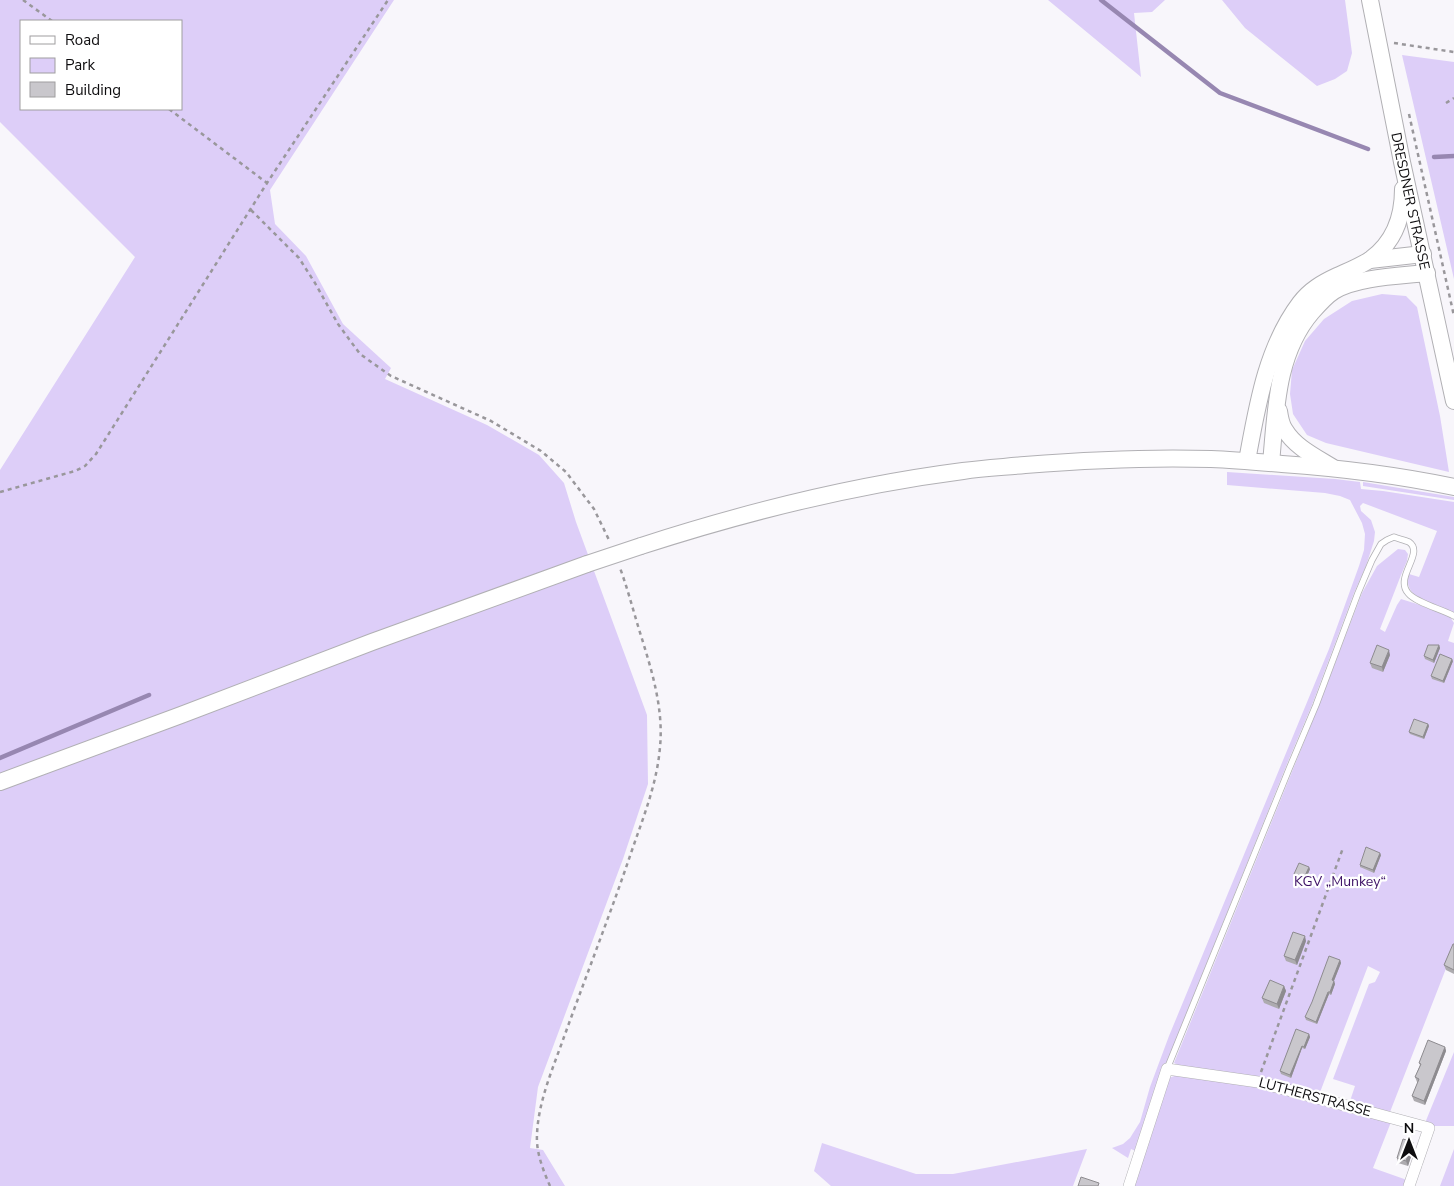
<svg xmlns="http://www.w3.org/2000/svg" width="1454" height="1186" font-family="'Nunito Sans',sans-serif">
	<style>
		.green { fill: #ddcef8; fill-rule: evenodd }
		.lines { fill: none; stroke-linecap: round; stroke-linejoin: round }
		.stream { stroke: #9787b1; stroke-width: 4.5 }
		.lane-casing { stroke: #b1b0b4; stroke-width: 7 }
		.street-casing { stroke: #b1b0b4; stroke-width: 12 }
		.secondary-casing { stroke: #b1b0b4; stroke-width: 18 }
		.path { stroke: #99979b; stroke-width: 2.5; stroke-dasharray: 4 4; stroke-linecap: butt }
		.lane { stroke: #fff; stroke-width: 5.5 }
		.street { stroke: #fff; stroke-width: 11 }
		.secondary { stroke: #fff; stroke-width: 16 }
		.secondary-bridge-casing { stroke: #b1b0b4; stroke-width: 18; stroke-linecap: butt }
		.secondary-bridge { stroke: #fff; stroke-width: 16 }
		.wall { fill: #adabaf }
		.shaded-wall { fill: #8d8b8f }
		.building { fill: #c9c7cc; stroke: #8d8b8f }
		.labels { text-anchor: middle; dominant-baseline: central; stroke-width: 4.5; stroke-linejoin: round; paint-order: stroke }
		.street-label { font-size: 14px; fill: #0e0d0f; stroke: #fff }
		.park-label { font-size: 14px; fill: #3e1266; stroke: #fff }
	</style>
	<rect width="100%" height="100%" fill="#f8f6fb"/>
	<path class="green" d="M 0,0 L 394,0 L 270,190 L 275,224 L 306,256 L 343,324 L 391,368 L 385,379 L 487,425 L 539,455 L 564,483 L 576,522 L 647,715 L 648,784 L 623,859 L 538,1087 L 530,1148 L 543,1150 L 565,1186 L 0,1186 L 0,470 L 135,257 L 0,122 ZM 21,21 L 181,21 L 181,109 L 21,109 Z
		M 1048,0 L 1165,0 L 1152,12 L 1134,13 L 1141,77 Z
		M 1222,0 L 1345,0 L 1352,53 L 1347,71 L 1335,79 L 1317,86 L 1245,28 Z
		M 1402,55 L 1454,62 L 1454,279 Z
		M 1382,294 L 1406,296 L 1417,307 L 1440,416 L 1449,472 L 1326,443 L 1307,435 L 1293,414 L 1290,394 L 1292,370 L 1305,341 L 1324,319 L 1352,301 Z
		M 1227,472 L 1335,479 L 1360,482 L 1361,489 L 1383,491 L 1454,502 L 1454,613 C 1437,606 1401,599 1409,574 L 1419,577 L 1437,531 L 1363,503 L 1360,506 L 1361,511 L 1371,520 L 1375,532 L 1374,541 L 1366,566 L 1354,593 L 1312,705 L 1289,759 L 1164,1069 L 1138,1152 L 1131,1149 L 1128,1158 L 1112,1148 L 1123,1144 L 1130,1138 L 1140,1122 L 1150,1087 L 1169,1036 L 1329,649 L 1359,566 L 1364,550 L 1365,534 L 1362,523 L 1350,500 L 1340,496 L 1325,493 L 1227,485 Z
		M 1363,482 L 1454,497 L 1454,500 L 1363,486 Z
		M 1398,549 L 1405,550 L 1408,554 L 1407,561 L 1401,575 L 1380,629 L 1385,632 L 1397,605 L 1401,599 L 1417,604 L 1450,617 L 1454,623 L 1448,641 L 1454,643 L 1454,948 L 1390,1112 L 1350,1101 L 1355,1086 L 1333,1079 L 1369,984 L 1375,982 L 1380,972 L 1368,966 L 1319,1095 L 1180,1066 L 1174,1063 L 1319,705 L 1362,593 L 1377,566 Z
		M 1454,1052 L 1454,1126 L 1433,1126 L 1425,1123 Z
		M 1177,1075 L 1257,1087 L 1391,1122 L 1373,1168 L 1407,1180 L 1405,1186 L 1133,1186 L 1169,1078 Z
		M 822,1143 L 916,1174 L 953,1174 L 1087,1149 L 1073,1186 L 831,1186 L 814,1171 Z
		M 1454,1149 L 1454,1186 L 1440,1186 Z"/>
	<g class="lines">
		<path class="stream" d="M 1101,0 L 1220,93 L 1368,149
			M 1434,157 L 1454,156
			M 0,758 L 149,695"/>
		<defs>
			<path id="lane" d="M 1167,1069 L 1289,769 L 1316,705 L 1358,593 L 1372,560 L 1381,544 L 1387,540 L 1394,537 C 1399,539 1405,540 1409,542 C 1425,553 1394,577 1408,593 C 1416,603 1442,609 1454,616"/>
			<path id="street" d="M 1129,1186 L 1167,1069 L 1258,1082 L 1429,1128 L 1409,1186"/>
			<g id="secondary">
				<path id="s1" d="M 1370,0 L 1402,162 L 1454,401"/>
				<path d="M 1370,260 L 1423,254"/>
				<path d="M 1279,411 C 1280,418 1281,425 1285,430 C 1295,447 1316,457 1332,467"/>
				<path d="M 1247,461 C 1257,407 1266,348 1300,303 C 1310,290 1322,283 1337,276 C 1348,271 1361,266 1371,259 C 1394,242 1403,217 1403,189"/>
				<path d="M 1271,463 C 1276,411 1276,354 1312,312 C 1319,304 1326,296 1334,291 C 1357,277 1400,276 1427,273"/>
				<path d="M 641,546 C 746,512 854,485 963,471 C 984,468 1005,467 1025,465 C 1087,460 1149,457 1211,459 C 1235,460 1258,462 1282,464 C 1339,468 1397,475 1454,487"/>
				<path d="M 0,782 L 181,715 L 372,642 L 587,564"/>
			</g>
		</defs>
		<use href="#lane" class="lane-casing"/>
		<use href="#street" class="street-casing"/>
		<use href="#secondary" class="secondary-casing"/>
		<path class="path" d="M 23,0 L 52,21
			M 1394,43 L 1454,52
			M 1446,103 L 1454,98
			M 169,109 L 267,183
			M 1409,114 L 1454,316
			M 251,210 L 299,258 L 315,283 L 338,324 L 360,354 L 391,376 L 491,421 L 541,451 L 566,472 L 594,509 L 610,542
			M 0,492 L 75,471 L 85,466 L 96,454 L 267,183 L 388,0
			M 1261,1072 L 1343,848
			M 550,1186 C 543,1170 536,1152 537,1135 C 538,1102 553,1068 564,1037 C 586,976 610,915 631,853 C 643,818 657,784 660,747 C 664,706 650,665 638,626 C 632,606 627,587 620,568"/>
		<use href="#lane" class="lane"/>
		<use href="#street" class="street"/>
		<use href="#secondary" class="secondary"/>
		<defs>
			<path id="secondary-bridge" d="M 587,564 L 641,546"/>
		</defs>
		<use href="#secondary-bridge" class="secondary-bridge-casing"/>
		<use href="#secondary-bridge" class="secondary-bridge"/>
	</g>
	<path class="wall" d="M 1439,645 L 1440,648 L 1434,663 L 1425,659 L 1424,656 Z
		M 1390,655 L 1383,672 L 1372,668 L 1370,663 Z
		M 1453,661 L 1444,683 L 1432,679 L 1431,676 Z
		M 1428,724 L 1429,726 L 1424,739 L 1410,734 L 1409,732 Z
		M 1381,855 L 1374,873 L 1360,867 L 1360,865 Z
		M 1310,869 L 1305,881 L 1295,877 L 1294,874 Z
		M 1306,941 L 1297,965 L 1286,961 L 1284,956 Z
		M 1454,944 L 1454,974 L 1446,970 L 1444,965 Z
		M 1340,960 L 1341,963 L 1334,981 L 1335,984 L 1331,995 L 1329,994 L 1317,1024 L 1306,1020 L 1305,1017 Z
		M 1284,986 L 1286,991 L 1279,1009 L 1264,1003 L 1262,998 Z
		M 1309,1034 L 1310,1037 L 1305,1049 L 1302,1048 L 1291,1078 L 1281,1074 L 1280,1071 Z
		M 1445,1047 L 1446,1051 L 1425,1105 L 1414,1101 L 1412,1096 L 1418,1082 L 1417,1082 L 1415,1077 L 1420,1065 L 1419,1063 Z
		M 1414,1147 L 1408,1166 L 1398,1163 L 1397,1158 Z"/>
	<path class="shaded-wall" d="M 1439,645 L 1440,648 L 1434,663 L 1433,660 Z
		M 1389,650 L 1390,655 L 1383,672 L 1382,667 Z
		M 1452,659 L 1453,661 L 1444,683 L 1443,681 Z
		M 1428,724 L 1429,726 L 1424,739 L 1423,737 Z
		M 1380,853 L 1381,855 L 1374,873 L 1373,870 Z
		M 1309,867 L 1310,869 L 1305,881 L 1304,878 Z
		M 1305,936 L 1306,941 L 1297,965 L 1295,960 Z
		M 1340,960 L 1341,963 L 1333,983 L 1332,980 Z
		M 1334,981 L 1335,984 L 1331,995 L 1330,992 Z
		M 1284,986 L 1286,991 L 1279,1009 L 1277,1004 Z
		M 1328,992 L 1329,994 L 1317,1024 L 1316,1022 Z
		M 1309,1034 L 1310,1037 L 1305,1049 L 1304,1047 Z
		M 1302,1046 L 1302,1048 L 1291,1078 L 1290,1075 Z
		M 1445,1047 L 1446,1051 L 1425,1105 L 1424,1101 Z
		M 1413,1142 L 1414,1147 L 1408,1166 L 1406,1161 Z"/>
	<path class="building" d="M 1377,645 L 1389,650 L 1382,667 L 1370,663 Z
		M 1428,645 L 1439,645 L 1433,660 L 1424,656 Z
		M 1440,654 L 1452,659 L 1443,681 L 1431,676 Z
		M 1414,719 L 1428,724 L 1423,737 L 1409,732 Z
		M 1366,847 L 1380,853 L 1373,870 L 1360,865 Z
		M 1299,863 L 1309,867 L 1304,878 L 1294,874 Z
		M 1293,932 L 1305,936 L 1295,960 L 1284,956 Z
		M 1453,944 L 1454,944 L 1454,970 L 1444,965 Z
		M 1329,956 L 1340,960 L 1332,980 L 1334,981 L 1330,992 L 1328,992 L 1316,1022 L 1305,1017 L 1312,1002 Z
		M 1270,980 L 1284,986 L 1277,1004 L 1262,998 Z
		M 1296,1029 L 1309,1034 L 1304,1047 L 1302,1046 L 1290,1075 L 1280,1071 Z
		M 1428,1040 L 1445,1047 L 1424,1101 L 1412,1096 L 1419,1079 L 1415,1077 L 1421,1064 L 1419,1063 Z
		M 1403,1139 L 1413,1142 L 1406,1161 L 1397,1158 Z
		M 1081,1177 L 1099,1183 L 1098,1186 L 1078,1186 Z"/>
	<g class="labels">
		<g class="street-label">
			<text stroke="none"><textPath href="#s1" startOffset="205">DRESDNER STRASSE</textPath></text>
			<text transform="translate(1315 1097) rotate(15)">LUTHERSTRASSE</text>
		</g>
		<g class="park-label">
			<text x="1340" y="881">KGV „Munkey“</text>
		</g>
	</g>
	<rect x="20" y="20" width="162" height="90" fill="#ffffff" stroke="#9f9e9f"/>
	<rect x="30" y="36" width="25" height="8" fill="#ffffff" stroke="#9f9e9f"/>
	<text x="65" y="45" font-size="15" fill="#0e0d0f">Road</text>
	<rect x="30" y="58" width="25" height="15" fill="#ddcef8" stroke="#9f9e9f"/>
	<text x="65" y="70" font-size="15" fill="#0e0d0f">Park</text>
	<rect x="30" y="82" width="25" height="15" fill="#c9c7cc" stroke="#9f9e9f"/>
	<text x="65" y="95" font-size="15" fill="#0e0d0f">Building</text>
	<g transform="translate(1409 1141)" stroke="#ffffff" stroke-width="4" paint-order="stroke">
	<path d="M0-4L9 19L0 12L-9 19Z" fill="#0e0d0f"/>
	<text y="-8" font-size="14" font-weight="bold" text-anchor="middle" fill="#0e0d0f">N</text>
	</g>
</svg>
